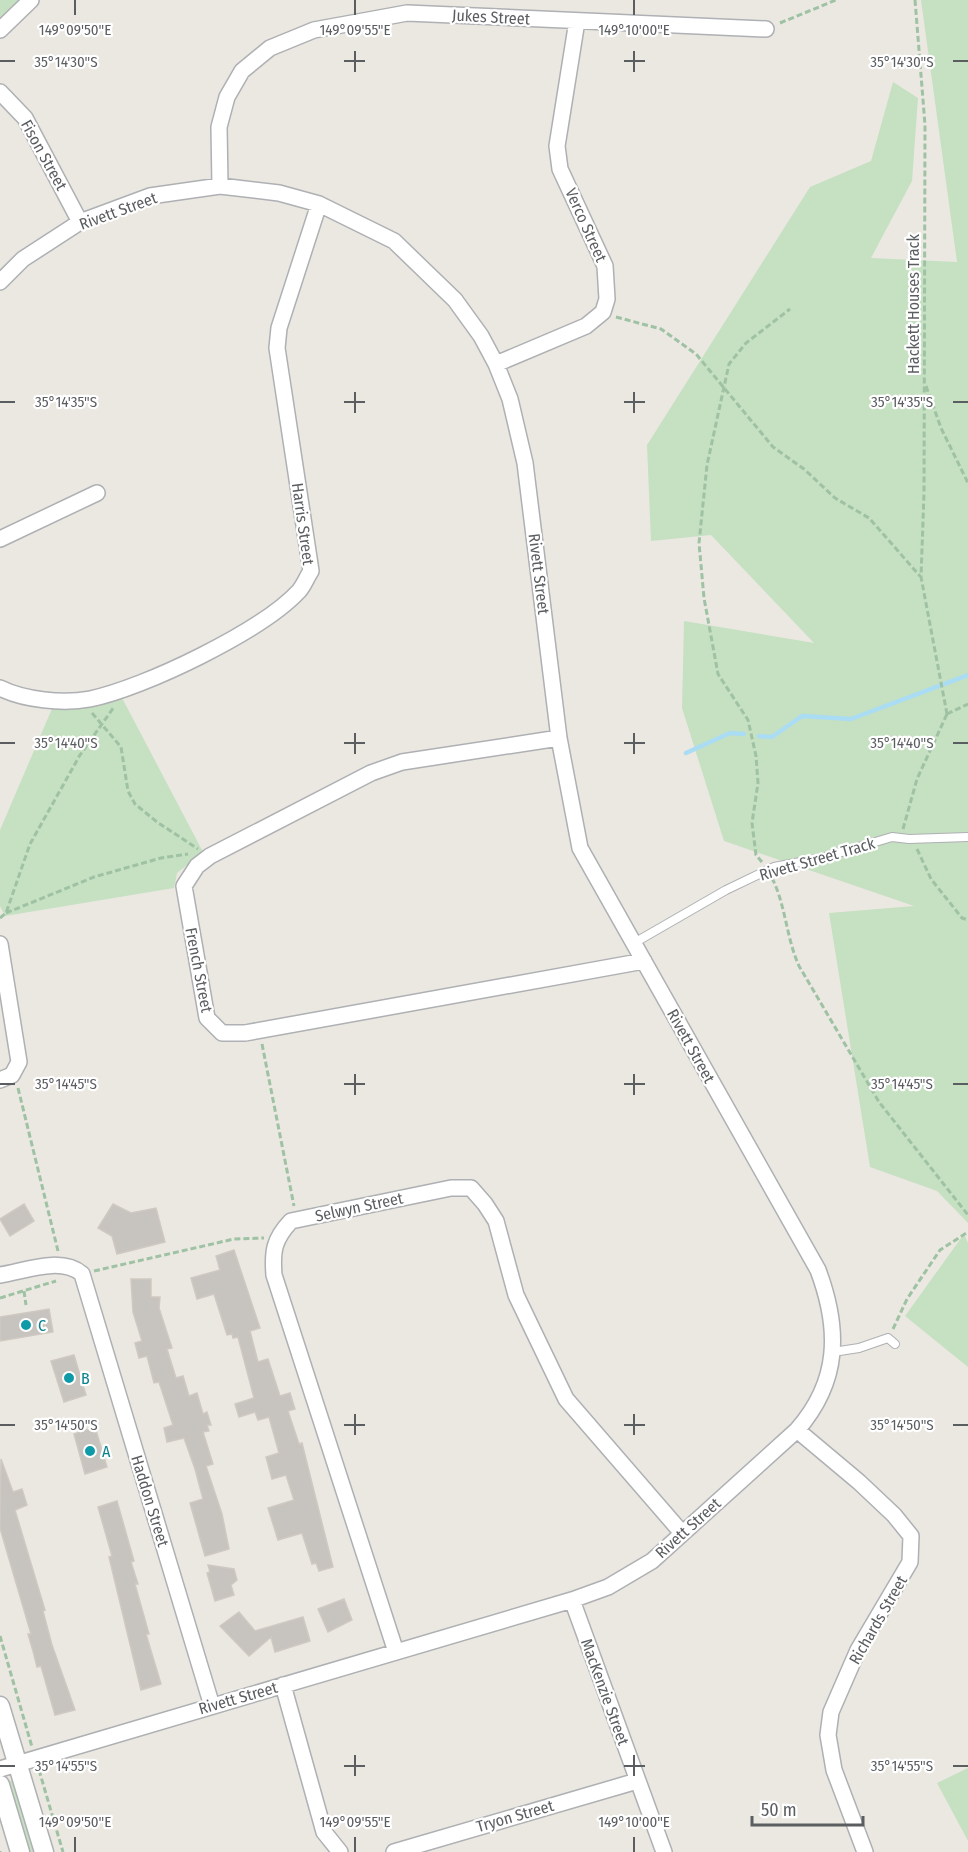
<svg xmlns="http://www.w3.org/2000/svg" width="968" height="1852" font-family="'Fira Sans Condensed',sans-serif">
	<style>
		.green { fill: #c6e0c2 }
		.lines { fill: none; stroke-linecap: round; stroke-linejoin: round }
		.stream { stroke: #aaddf3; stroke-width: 4.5 }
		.building { fill: #c7c3bf; stroke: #cfc9c1; stroke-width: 1.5 }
		.service-casing { stroke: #aeb0b3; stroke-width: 10 }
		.minor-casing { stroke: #aeb0b3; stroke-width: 18 }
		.tertiary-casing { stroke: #aeb0b3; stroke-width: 21 }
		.path { stroke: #9ec2a3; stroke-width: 3; stroke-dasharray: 6 3; stroke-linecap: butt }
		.service { stroke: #fff; stroke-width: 8 }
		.minor { stroke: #fff; stroke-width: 15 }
		.tertiary { stroke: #fff; stroke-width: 18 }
		.ticks { fill: none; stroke: #5b5e61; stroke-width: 2 }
		.culture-dot { fill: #0f9aa8; stroke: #fff; stroke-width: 2 }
		.labels { text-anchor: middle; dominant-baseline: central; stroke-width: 4.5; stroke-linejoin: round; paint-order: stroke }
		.street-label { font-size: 16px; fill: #5b5e61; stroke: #fff }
		.culture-label { font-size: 16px; fill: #0d838f; stroke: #fff; text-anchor: start }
		.ticks-label { font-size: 15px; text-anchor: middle; fill: #5b5e61; stroke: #fff; stroke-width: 4.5; stroke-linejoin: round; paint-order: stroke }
	</style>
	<rect width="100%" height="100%" fill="#ebe8e2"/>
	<path class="green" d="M 0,0 L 19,0 L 0,19 Z
		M 921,0 L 968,0 L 968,1223 L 937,1191 L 870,1167 L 829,913 L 914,906 L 724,841 L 682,708 L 684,621 L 814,643 L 711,535 L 651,541 L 647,445 L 810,187 L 871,161 L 893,82 L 918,98 L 912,181 L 871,258 L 957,262 Z
		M 120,694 L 203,852 L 177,873 L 174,888 L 5,916 L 0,906 L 0,830 L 54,704 Z
		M 964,1234 L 968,1243 L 968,1367 L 905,1316 Z
		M 968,1768 L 968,1841 L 937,1783 Z
		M 12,1780 L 16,1781 L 40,1852 L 27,1852 L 8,1783 Z"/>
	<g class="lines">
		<path class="stream" d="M 759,736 L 772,737 L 802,716 L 851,719 L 968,675
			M 686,753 L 730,733 L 744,734"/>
	</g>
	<path class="building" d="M 24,1204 L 34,1221 L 10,1236 L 0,1219 Z
		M 113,1204 L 131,1213 L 156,1208 L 165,1242 L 117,1254 L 112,1236 L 98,1228 Z
		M 234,1250 L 260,1328 L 250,1331 L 258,1362 L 268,1359 L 280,1396 L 290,1393 L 295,1409 L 288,1411 L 299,1444 L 302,1443 L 333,1567 L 319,1571 L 316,1563 L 312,1564 L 302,1533 L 278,1540 L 268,1508 L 294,1500 L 286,1475 L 272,1479 L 266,1457 L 279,1453 L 269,1417 L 258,1420 L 255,1412 L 239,1417 L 235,1404 L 254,1398 L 238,1337 L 233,1338 L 232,1334 L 227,1335 L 214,1294 L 197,1299 L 191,1278 L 220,1270 L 216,1256 Z
		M 131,1279 L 151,1279 L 151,1297 L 160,1297 L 159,1308 L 172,1348 L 167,1349 L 176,1378 L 183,1376 L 189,1396 L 197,1393 L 203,1414 L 207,1412 L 211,1425 L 207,1425 L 209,1431 L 203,1432 L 213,1464 L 206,1466 L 222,1514 L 229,1549 L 205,1556 L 190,1503 L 203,1499 L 195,1469 L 184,1438 L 167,1442 L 164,1428 L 173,1425 L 159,1382 L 154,1383 L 147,1356 L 139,1358 L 135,1343 L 142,1341 L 133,1312 Z
		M 49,1309 L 53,1332 L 0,1341 L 0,1317 Z
		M 74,1355 L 86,1395 L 64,1402 L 51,1361 Z
		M 95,1427 L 107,1467 L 85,1474 L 74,1434 Z
		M 1,1459 L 13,1492 L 22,1489 L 27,1505 L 15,1510 L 45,1610 L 43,1611 L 52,1645 L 75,1710 L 55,1715 L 41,1666 L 37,1667 L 33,1651 L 28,1634 L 31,1634 L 0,1528 Z
		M 117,1501 L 134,1561 L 131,1562 L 138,1584 L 135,1584 L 149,1634 L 146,1634 L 161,1684 L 141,1690 L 109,1557 L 112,1556 L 98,1507 Z
		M 208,1565 L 234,1569 L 237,1580 L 231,1585 L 234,1595 L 215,1601 L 207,1573 L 210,1572 Z
		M 344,1599 L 352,1620 L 328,1632 L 318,1609 Z
		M 239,1612 L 255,1631 L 303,1617 L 310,1641 L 275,1652 L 271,1637 L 249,1656 L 220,1626 Z"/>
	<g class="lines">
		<defs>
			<path id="service" d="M 634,943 L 726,890 L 774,867 L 822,858 L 892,837 L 909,839 L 968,837
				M 833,1352 L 859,1348 L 888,1338 L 895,1344"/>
			<path id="minor" d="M 0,30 L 31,0
				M 0,92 L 25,118 L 80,222
				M 220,186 L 219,127 L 227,97 L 242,71 L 270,48 L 314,30 L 407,13 L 766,29
				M 0,282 L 23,259 L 80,222 L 150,196 L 220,186 L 279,193 L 319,204 L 394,241 L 455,300 L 481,336 L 496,364 L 510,399 L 525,463 L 559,738 L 580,848 L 818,1270 C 840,1329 840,1381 797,1430 L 652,1561 L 608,1587 L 572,1600 L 0,1769
				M 496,364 L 586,326 L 603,312 L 607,299 L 605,266 L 560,169 L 557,146 L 577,21
				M 0,539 L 97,493
				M 0,688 C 24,700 63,704 90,699 C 144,688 262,631 299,591 C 304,585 307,577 311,571 L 277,348 L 279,328 L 319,204
				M 559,738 L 402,762 L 371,773 L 210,856 L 197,866 L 184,886 L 207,1018 L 222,1033 L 245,1033 L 644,961
				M 0,944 L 19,1062 L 12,1075 L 0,1080
				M 0,1275 C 25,1271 61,1256 82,1274 L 212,1706
				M 797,1430 L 859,1482 L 894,1515 L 911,1536 L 910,1562 L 858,1650 L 831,1712 L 828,1735 L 834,1770 L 865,1852
				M 572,1600 L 664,1852
				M 396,1652 L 274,1275 C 272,1251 274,1239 291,1221 L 451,1188 L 471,1188 L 485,1204 L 496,1221 L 516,1295 L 566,1399 L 682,1533
				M 283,1685 L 324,1832 L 340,1852
				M 394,1852 L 637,1781"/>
			<path id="tertiary" d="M 0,1706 L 44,1852
				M 0,1785 L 20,1852"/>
		</defs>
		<use href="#service" class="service-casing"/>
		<use href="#minor" class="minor-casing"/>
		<use href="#tertiary" class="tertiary-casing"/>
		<path class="path" d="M 915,0 L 925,125 L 924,493 L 921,577 L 947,714
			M 780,23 L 836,0
			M 616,317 L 661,329 L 696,354 L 773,447 L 804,469 L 835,498 L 869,518 L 920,576
			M 926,386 L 941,428 L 968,483
			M 92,713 L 121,747 L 128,791 L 135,804 L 157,822 L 198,849
			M 947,714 L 968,704
			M 903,829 L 917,779 L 947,714
			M 917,849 L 931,879 L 962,918 L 968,920
			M 762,862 L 756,855 L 752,823 L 758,783 L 756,756 L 748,720 L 718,674 L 704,598 L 699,543 L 707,465 L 729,364 L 746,343 L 790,309
			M 772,878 C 786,906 786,937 799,966 L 879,1102 L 968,1215
			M 6,913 L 94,877 L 161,858 L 188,854
			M 0,918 L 6,913 L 30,844 L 80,755 L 114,707
			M 262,1044 L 294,1206
			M 18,1088 L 58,1251
			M 94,1271 L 234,1239 L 264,1238
			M 24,1291 L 26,1305
			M 0,1298 L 56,1281
			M 893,1329 L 907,1299 L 940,1250 L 968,1232
			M 0,1636 L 32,1747
			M 39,1770 L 63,1852
			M 0,1851 L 0,1852"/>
		<use href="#service" class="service"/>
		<use href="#minor" class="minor"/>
		<use href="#tertiary" class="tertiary"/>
	</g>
	<path class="ticks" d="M 75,0 L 75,15M 355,0 L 355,15M 634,0 L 634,15M 355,51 L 355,72M 634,51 L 634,72M 0,61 L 15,61M 344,61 L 365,61M 624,61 L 645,61M 953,61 L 968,61M 355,392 L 355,413M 634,392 L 634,413M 0,402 L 15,402M 344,402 L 365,402M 624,402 L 645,402M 953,402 L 968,402M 355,733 L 355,754M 634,733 L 634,754M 0,743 L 15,743M 344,743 L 365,743M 624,743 L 645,743M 953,743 L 968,743M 355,1074 L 355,1095M 634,1074 L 634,1095M 0,1084 L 15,1084M 344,1084 L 365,1084M 624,1084 L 645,1084M 953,1084 L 968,1084M 355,1414 L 355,1435M 634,1414 L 634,1435M 0,1425 L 15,1425M 344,1425 L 365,1425M 624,1425 L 645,1425M 953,1425 L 968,1425M 355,1755 L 355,1776M 634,1755 L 634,1776M 0,1766 L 15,1766M 344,1766 L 365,1766M 624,1766 L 645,1766M 953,1766 L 968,1766M 75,1837 L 75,1852M 355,1837 L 355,1852M 634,1837 L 634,1852"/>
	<g class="culture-dot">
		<circle cx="26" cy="1325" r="6"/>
		<circle cx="69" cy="1378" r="6"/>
		<circle cx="90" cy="1451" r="6"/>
	</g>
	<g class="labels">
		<g class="street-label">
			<text transform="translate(491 17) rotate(3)">Jukes Street</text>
			<text transform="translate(44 155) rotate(61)">Fison Street</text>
			<text transform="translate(118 211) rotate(-20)">Rivett Street</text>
			<text transform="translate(586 225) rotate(66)">Verco Street</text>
			<text transform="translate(913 304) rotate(-90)">Hackett Houses Track</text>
			<text transform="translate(303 524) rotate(82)">Harris Street</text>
			<text transform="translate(539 574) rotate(83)">Rivett Street</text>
			<text transform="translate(817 859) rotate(-16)">Rivett Street Track</text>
			<text transform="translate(199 970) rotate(79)">French Street</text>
			<text transform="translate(691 1046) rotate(61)">Rivett Street</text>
			<text transform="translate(359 1207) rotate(-12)">Selwyn Street</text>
			<text transform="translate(150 1501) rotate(73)">Haddon Street</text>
			<text transform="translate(688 1528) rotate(-42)">Rivett Street</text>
			<text transform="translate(878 1620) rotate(-60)">Richards Street</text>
			<text transform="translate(605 1692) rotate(70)">MacKenzie Street</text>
			<text transform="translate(238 1698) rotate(-16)">Rivett Street</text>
			<text transform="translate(515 1816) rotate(-16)">Tryon Street</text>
		</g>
		<g class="culture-label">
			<text x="38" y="1325">C</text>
			<text x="81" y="1378">B</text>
			<text x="102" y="1451">A</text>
		</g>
	</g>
	<g class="ticks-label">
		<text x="75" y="35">149°09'50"E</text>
		<text x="355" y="35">149°09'55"E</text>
		<text x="634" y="35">149°10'00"E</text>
		<text x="66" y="67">35°14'30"S</text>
		<text x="902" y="67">35°14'30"S</text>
		<text x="66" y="407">35°14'35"S</text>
		<text x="902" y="407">35°14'35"S</text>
		<text x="66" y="748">35°14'40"S</text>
		<text x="902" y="748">35°14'40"S</text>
		<text x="66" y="1089">35°14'45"S</text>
		<text x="902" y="1089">35°14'45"S</text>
		<text x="66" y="1430">35°14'50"S</text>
		<text x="902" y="1430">35°14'50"S</text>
		<text x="66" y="1771">35°14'55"S</text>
		<text x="902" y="1771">35°14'55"S</text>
		<text x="75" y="1827">149°09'50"E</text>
		<text x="355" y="1827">149°09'55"E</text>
		<text x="634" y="1827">149°10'00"E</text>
	</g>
	<path d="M752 1816v9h111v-9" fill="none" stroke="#5b5e61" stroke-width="3"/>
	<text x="761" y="1816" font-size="18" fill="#5b5e61" stroke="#ffffff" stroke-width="4.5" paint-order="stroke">50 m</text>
</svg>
